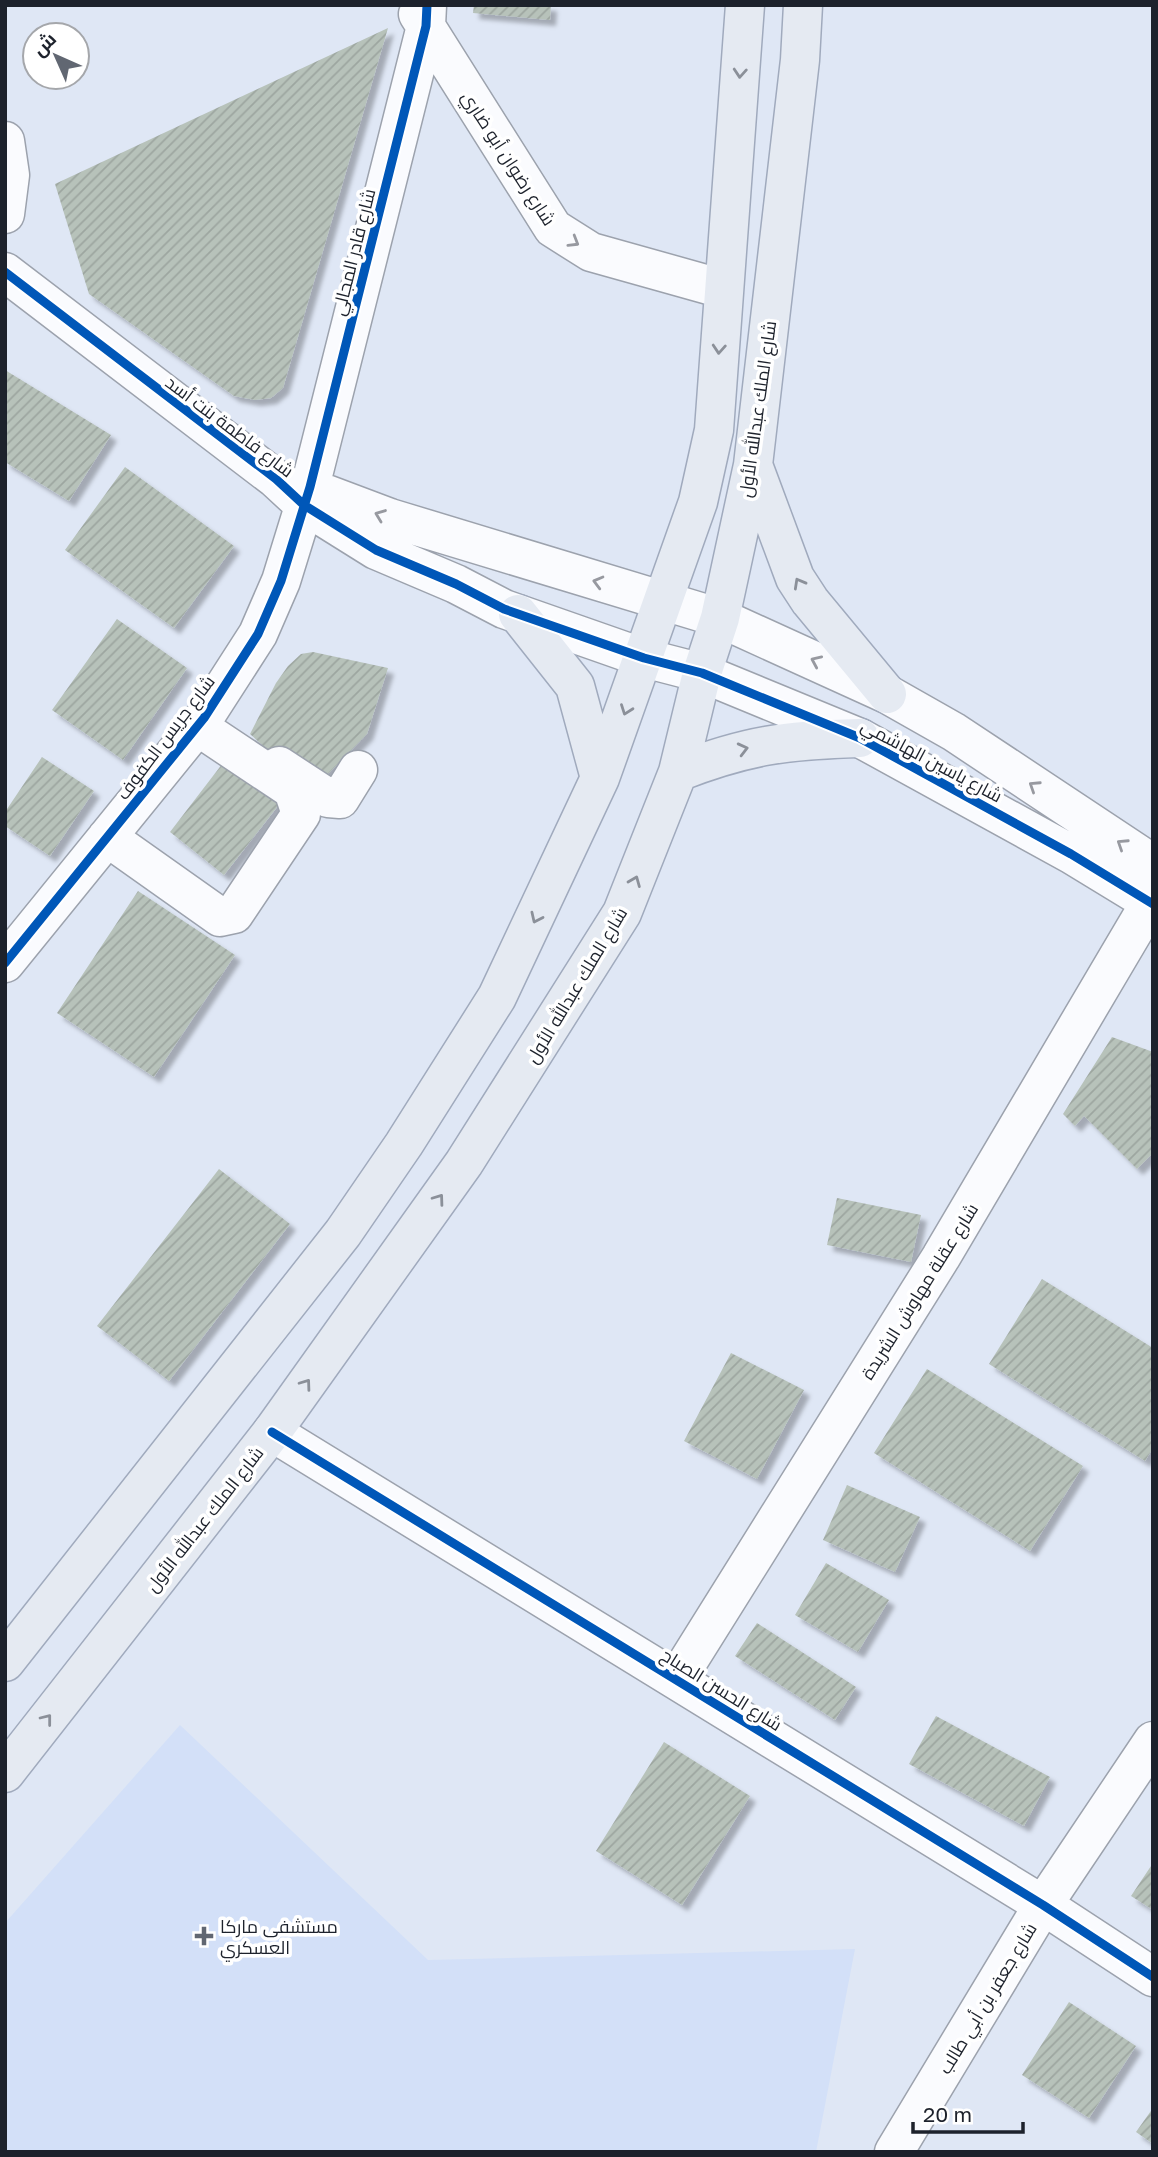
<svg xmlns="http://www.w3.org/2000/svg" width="1158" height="2157" font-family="'Golos Text',Cairo,sans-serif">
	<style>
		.built { fill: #d3e0f8 }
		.building { fill: url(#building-hatch); filter: url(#shadow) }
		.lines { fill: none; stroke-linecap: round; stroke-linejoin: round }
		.minor-casing { stroke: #9ca2ad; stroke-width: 41 }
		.major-casing { stroke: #a0aabd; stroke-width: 41 }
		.minor { stroke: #fafbfe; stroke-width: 38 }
		.major { stroke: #e5eaf2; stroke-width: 38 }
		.cycleway-casing { stroke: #fff; stroke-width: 13 }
		.cycleway { stroke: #0057b8; stroke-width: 9 }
		.oneway { stroke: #8b9099 }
		.oneway2 { stroke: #9799a0 }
		.poi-dot { fill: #616772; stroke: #fff; stroke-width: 2.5 }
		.labels { text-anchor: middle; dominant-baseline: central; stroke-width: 7; stroke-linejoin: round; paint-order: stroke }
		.street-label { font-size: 18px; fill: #1d222c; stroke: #fff }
		.poi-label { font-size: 18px; fill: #1d222c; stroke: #fff; text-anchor: start }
	</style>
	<defs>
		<pattern id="building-hatch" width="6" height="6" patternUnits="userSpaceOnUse" patternTransform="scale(1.75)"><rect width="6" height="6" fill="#b7c2ba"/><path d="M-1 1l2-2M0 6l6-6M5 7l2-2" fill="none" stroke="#9da6a0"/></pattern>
		<filter id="shadow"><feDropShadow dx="6" dy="6" stdDeviation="2" flood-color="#0004"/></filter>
	</defs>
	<rect width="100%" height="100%" fill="#dfe7f5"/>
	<path class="built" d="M 180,1725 L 428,1960 L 855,1949 L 816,2152 L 5,2152 L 5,1923 Z"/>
	<path class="building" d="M 474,5 L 551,5 L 550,20 L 473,13 Z
		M 388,28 L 283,388 L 271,398 L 255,400 L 234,396 L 89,294 L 55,184 Z
		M 5,370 L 111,435 L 69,501 L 5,462 Z
		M 125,467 L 234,546 L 174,628 L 65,550 Z
		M 117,619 L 187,668 L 123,760 L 52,710 Z
		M 313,652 L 388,668 L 367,734 L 326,776 L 291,771 L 250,734 L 276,683 L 288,666 L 301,654 Z
		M 42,757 L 94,791 L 50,856 L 5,826 L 5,812 Z
		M 226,759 L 281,802 L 224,875 L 170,832 Z
		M 138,891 L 235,955 L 154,1077 L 57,1013 Z
		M 1112,1037 L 1153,1052 L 1153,1153 L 1137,1169 L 1084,1116 L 1075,1126 L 1063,1114 Z
		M 219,1169 L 290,1224 L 169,1381 L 97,1326 Z
		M 837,1198 L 921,1215 L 911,1262 L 827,1245 Z
		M 1042,1279 L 1153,1348 L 1153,1448 L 1145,1461 L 989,1364 Z
		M 731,1353 L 804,1390 L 757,1479 L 684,1441 Z
		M 927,1369 L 1083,1466 L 1030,1551 L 874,1453 Z
		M 847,1485 L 920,1517 L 895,1572 L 823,1540 Z
		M 826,1563 L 889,1600 L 858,1652 L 795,1615 Z
		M 757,1623 L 856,1687 L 835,1720 L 735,1656 Z
		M 936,1716 L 1050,1777 L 1024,1826 L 909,1764 Z
		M 664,1742 L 750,1796 L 682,1905 L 596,1851 Z
		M 1153,1863 L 1153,1910 L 1131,1896 Z
		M 1069,2002 L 1136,2046 L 1089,2118 L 1022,2075 Z
		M 1153,2108 L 1153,2144 L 1136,2132 Z"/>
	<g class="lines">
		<defs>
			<path id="minor" d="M 418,14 L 553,228 L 591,252 L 723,289
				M 5,141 L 10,175 L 5,214
				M 5,272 L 276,479 L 304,505 L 376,550 L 456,584 L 504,609 L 644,658 L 702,673 L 860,738 L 1071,854 L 1153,904
				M 305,486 L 390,518 L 720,618 L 887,694 L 954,732 L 1153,864
				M 279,766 L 328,798 L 340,799 L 358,770
				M 107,837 L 220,917 L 234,914 L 301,814 L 293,790 L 197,726
				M 5,963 L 204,718 L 258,634 L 281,581 L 310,487 L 426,26 L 427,5
				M 272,1432 L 1043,1905 L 1153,1977
				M 677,1679 L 941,1257 L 1153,898
				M 894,2152 L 1043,1905 L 1153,1741"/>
			<path id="major" d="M 753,465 L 795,578 L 810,601 L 887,694
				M 518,614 L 575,686 L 600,778
				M 678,772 C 747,745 787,740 860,738
				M 5,1662 L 343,1233 L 404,1144 L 497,997 L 600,778 L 698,502 L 714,430 L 745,5
				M 5,1773 L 272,1432 L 464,1163 L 622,913 L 678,772 L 702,673 L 720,618 L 753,465 L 800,60 L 803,5"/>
		</defs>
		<use href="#minor" class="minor-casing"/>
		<use href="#major" class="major-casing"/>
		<use href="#minor" class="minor"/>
		<use href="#major" class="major"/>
		<defs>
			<path id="cycleway" d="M 5,272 L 276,479 L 304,505 L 376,550 L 456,584 L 504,609 L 644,658 L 702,673 L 860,738 L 1071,854 L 1153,904
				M 5,963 L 204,718 L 258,634 L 281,581 L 310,487 L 426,26 L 427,5
				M 272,1432 L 1043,1905 L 1153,1977"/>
		</defs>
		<use href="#cycleway" class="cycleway-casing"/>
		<use href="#cycleway" class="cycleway"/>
	</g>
	<defs><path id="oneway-chevron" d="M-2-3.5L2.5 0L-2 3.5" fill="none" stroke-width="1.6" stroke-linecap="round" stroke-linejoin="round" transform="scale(1.75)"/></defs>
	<g class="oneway">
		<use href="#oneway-chevron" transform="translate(740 73) rotate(94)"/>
		<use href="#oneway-chevron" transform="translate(719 349) rotate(94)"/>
		<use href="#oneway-chevron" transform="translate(799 583) rotate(-119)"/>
		<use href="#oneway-chevron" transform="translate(626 710) rotate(110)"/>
		<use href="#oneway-chevron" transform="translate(743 749) rotate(-14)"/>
		<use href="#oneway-chevron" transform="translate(635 881) rotate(-68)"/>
		<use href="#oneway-chevron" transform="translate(536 918) rotate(115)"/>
		<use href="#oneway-chevron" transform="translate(439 1199) rotate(-54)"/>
		<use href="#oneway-chevron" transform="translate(306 1384) rotate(-54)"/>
		<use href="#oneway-chevron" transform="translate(47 1719) rotate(-52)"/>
	</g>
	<g class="oneway2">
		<use href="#oneway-chevron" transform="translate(574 242) rotate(31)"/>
		<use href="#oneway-chevron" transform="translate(380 515) rotate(-159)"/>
		<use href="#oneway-chevron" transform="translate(598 582) rotate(-165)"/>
		<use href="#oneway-chevron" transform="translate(816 661) rotate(-156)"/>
		<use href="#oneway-chevron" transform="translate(1034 786) rotate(-147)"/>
		<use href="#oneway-chevron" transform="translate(1122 844) rotate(-147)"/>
	</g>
	<path class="poi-dot" d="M200.5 1925.5h7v7h7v7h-7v7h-7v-7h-7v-7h7z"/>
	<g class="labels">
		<g class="street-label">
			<text transform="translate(509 158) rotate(57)">شارع رضوان أبو ضاري</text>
			<text transform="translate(353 252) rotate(-76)">شارع قادر المجالي</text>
			<text transform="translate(757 409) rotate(-82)">شارع الملك عبدالله الأول</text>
			<text transform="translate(230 426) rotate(37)">شارع فاطمة بنت أسد</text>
			<text transform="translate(165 737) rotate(-53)">شارع جريس الكفوف</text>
			<text transform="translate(932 760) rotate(28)">شارع ياسين الهاشمي</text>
			<text transform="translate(576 985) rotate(-59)">شارع الملك عبدالله الأول</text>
			<text transform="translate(919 1291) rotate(-58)">شارع عقلة مهاوش الشريدة</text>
			<text transform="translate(204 1519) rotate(-52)">شارع الملك عبدالله الأول</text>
			<text transform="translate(722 1689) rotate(32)">شارع الحسن الصباح</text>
			<text transform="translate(987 1998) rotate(-59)">شارع جعفر بن أبي طالب</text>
		</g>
		<g class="poi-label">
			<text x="220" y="1926">مستشفى ماركا<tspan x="220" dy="21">العسكري</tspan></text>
		</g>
	</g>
	<rect width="1158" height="2157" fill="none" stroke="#1d222c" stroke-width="14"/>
	<g transform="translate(56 56) rotate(315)"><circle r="33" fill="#ffffff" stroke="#a5a7ab" stroke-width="2"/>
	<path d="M0-5L12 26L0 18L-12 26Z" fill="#616772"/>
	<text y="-10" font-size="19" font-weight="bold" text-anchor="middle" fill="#1d222c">ش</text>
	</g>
	<path d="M913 2122v10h110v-10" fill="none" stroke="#1d222c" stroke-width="3.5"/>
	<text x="923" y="2122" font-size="21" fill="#1d222c" stroke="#ffffff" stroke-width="5" paint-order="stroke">20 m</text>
</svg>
